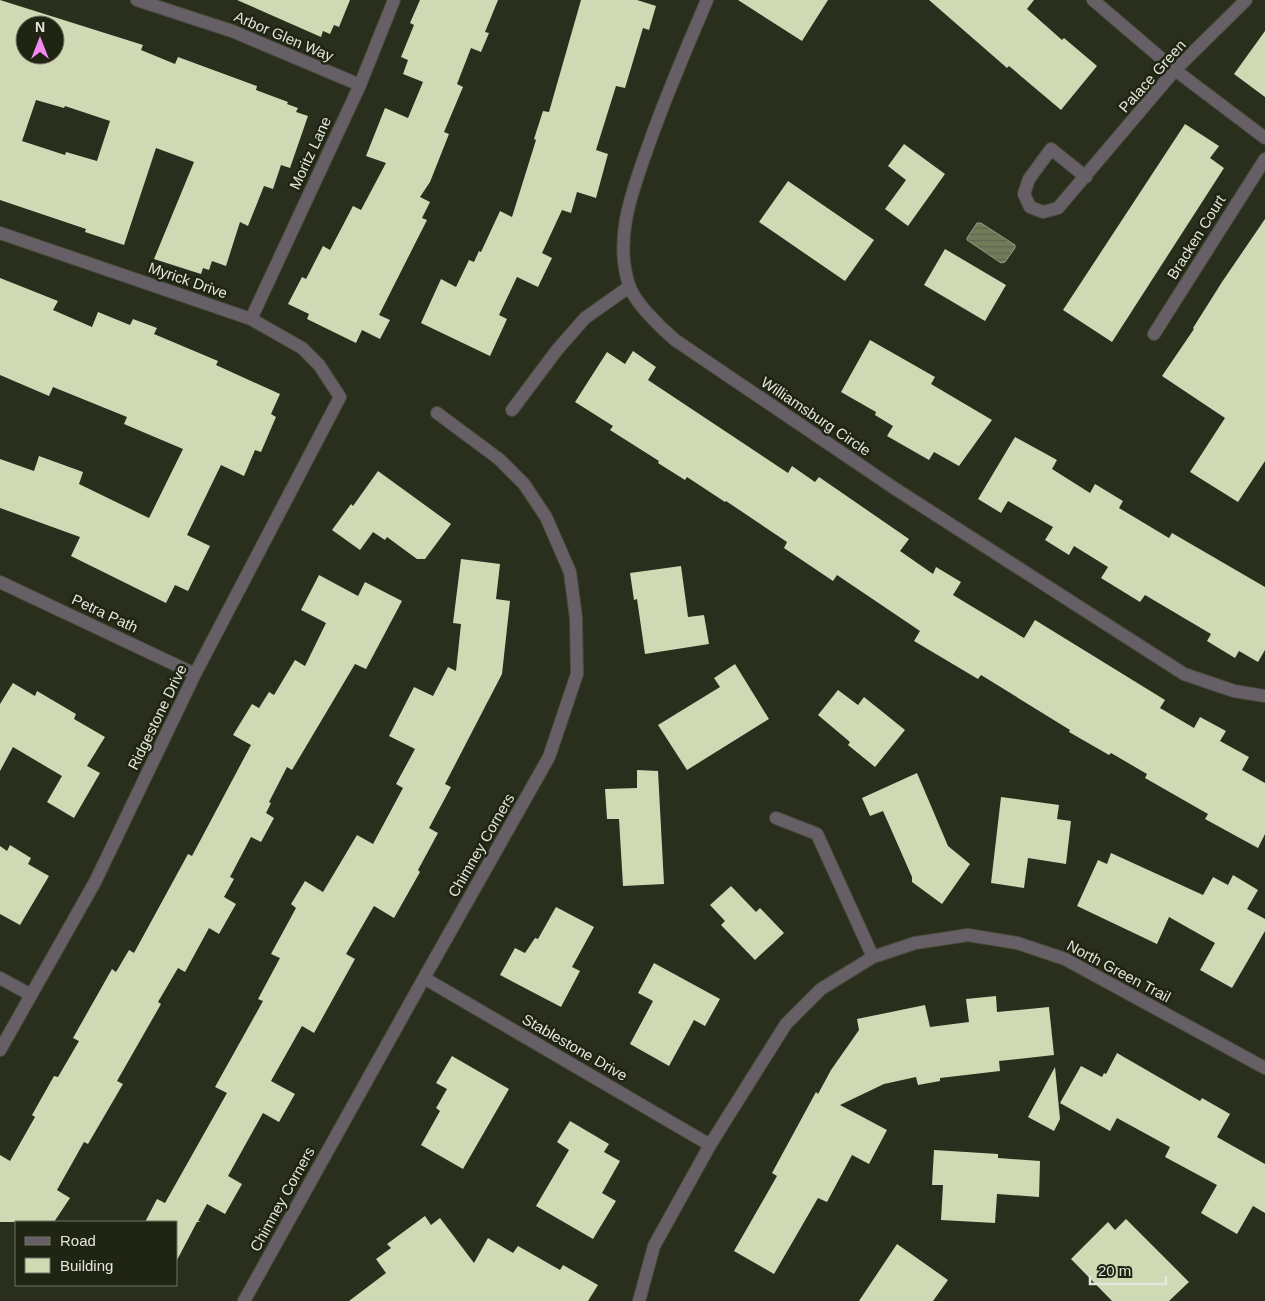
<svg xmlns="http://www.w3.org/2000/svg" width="1265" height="1301" font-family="Arial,sans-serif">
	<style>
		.water { fill: url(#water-rules); stroke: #939b80 }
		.building { fill: #cfdab5; fill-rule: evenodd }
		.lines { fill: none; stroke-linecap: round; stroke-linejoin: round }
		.minor-casing { stroke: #474c3c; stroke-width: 14 }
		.minor { stroke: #675f66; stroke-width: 12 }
		.labels { text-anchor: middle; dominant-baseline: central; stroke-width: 5; stroke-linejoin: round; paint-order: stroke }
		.street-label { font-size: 15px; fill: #e3e7dc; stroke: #202413 }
	</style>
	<defs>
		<pattern id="water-rules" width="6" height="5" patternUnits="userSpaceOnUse" patternTransform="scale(1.25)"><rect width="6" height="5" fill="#717b59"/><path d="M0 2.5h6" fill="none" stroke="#5f6550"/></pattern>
	</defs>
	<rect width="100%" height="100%" fill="#292e1d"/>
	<path class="water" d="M 977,223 L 981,223 L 1015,245 L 1015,248 L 1005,262 L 1001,263 L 967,240 L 967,238 Z"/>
	<path class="building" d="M 0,0 L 143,45 L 141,50 L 175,64 L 178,57 L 257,86 L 256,90 L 288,102 L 287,104 L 298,108 L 296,112 L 308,116 L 290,168 L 281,165 L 273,189 L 264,186 L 248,226 L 240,222 L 226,266 L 212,261 L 209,270 L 203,268 L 201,274 L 154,259 L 194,162 L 156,148 L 124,245 L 85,232 L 86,229 L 0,200 ZM 25,25 L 55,25 L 55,55 L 25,55 ZM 36,100 L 64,108 L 65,106 L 110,121 L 97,161 L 66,152 L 65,155 L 22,141 Z
		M 237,0 L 350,0 L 339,27 L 334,25 L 330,34 L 323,31 L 321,37 Z
		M 420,0 L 498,0 L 485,32 L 489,33 L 481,52 L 471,48 L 457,84 L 463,87 L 444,132 L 449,134 L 430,182 L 420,197 L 430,202 L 422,218 L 427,220 L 379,315 L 390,320 L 380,339 L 362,330 L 356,343 L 307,319 L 309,314 L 288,304 L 302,277 L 306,279 L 323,246 L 330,250 L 353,206 L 361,210 L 386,163 L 366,156 L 385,108 L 408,118 L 423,82 L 403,74 L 408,60 L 401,57 L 414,25 L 410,23 Z
		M 581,0 L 637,0 L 656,6 L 649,30 L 643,28 L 625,88 L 616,86 L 596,150 L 608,154 L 596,198 L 577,192 L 571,213 L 562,210 L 542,253 L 552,258 L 538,287 L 517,277 L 499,315 L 507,319 L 490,356 L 421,323 L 441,279 L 456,287 L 469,260 L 474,262 L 479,251 L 481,252 L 500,211 L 512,217 L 536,140 L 534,139 L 543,111 L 549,112 Z
		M 738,0 L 828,0 L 802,41 Z
		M 929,0 L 1034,0 L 1027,9 L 1062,40 L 1064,38 L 1097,66 L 1061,110 L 1009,66 L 1007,68 Z
		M 1265,31 L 1265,97 L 1234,74 Z
		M 1185,124 L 1219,146 L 1210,158 L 1224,168 L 1112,342 L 1063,310 Z
		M 904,144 L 945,174 L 908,226 L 885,209 L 906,180 L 888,166 Z
		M 788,181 L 874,240 L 845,281 L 759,222 Z
		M 1265,219 L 1265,461 L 1238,502 L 1190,472 L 1225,418 L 1162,376 L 1194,329 L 1193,328 L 1222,282 Z
		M 945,249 L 1006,285 L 985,321 L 924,285 Z
		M 0,278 L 58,301 L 53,310 L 92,327 L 98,312 L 130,325 L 133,319 L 157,328 L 154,334 L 218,361 L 216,365 L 280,394 L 271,414 L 276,417 L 261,452 L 255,450 L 244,476 L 221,465 L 187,535 L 210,546 L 188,591 L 175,585 L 166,603 L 71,556 L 80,537 L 0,508 L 0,459 L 34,471 L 39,456 L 83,472 L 79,484 L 149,518 L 183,449 L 124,424 L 127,417 L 53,387 L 49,396 L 0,375 Z
		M 870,340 L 935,377 L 931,384 L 992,420 L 959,466 L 934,452 L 929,460 L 887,436 L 893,426 L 875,415 L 876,412 L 841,392 Z
		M 633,351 L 656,367 L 648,380 L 788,473 L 792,466 L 815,482 L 819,477 L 909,539 L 900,551 L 933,574 L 936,567 L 961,582 L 953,595 L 1024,638 L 1035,620 L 1165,700 L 1160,708 L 1194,728 L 1200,717 L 1226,731 L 1220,741 L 1249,757 L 1242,770 L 1265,783 L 1265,834 L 1258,848 L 1205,819 L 1208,814 L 1145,778 L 1147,774 L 1111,753 L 1109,755 L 1069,732 L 1070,730 L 981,675 L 978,679 L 914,641 L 920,631 L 837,575 L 833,581 L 784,548 L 787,542 L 726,501 L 725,502 L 687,477 L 685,480 L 658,463 L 659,461 L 610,430 L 613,426 L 575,402 L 607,352 L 625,364 Z
		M 1015,437 L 1057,460 L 1052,469 L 1090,493 L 1095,484 L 1123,501 L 1119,508 L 1169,538 L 1172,533 L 1265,587 L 1265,650 L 1258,662 L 1239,651 L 1235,658 L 1207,641 L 1211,634 L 1145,595 L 1140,602 L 1101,578 L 1108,567 L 1074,546 L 1069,555 L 1045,540 L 1053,527 L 1008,501 L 1001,513 L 978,499 Z
		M 378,471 L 451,524 L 425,559 L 417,559 L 387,537 L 385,540 L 373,532 L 360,550 L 332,530 L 351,504 L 353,506 Z
		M 461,559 L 500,564 L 496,599 L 510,601 L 502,674 L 445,784 L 451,787 L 429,828 L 438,833 L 418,870 L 420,872 L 394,918 L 374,906 L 346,954 L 355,959 L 314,1033 L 302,1026 L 271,1081 L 295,1094 L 279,1122 L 263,1113 L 228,1176 L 242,1184 L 225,1214 L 207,1204 L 198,1221 L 201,1222 L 197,1222 L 176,1262 L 176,1222 L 145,1222 L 157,1199 L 165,1203 L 227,1093 L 215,1087 L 263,1001 L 258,999 L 280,958 L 271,954 L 296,908 L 291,904 L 305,881 L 323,892 L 357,835 L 373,844 L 403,788 L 396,784 L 415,749 L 389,736 L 414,687 L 433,696 L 448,667 L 456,671 L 461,624 L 453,623 Z
		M 681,566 L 688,617 L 704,615 L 709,644 L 645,654 L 637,599 L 634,600 L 630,573 Z
		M 319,575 L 358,596 L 365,582 L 402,601 L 366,669 L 355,664 L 292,770 L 287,767 L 269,802 L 271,803 L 266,813 L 274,818 L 261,842 L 251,837 L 230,877 L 234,879 L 224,897 L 236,904 L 219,934 L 209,928 L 185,972 L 178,968 L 158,1002 L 161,1004 L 117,1081 L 123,1084 L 88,1144 L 84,1142 L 57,1190 L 70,1198 L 54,1222 L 0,1222 L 0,1155 L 10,1161 L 35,1117 L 32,1115 L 54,1076 L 58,1077 L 79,1041 L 73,1038 L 112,969 L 116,972 L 129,950 L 134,953 L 188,854 L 192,856 L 251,745 L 233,735 L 252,704 L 259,708 L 269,692 L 274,695 L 295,660 L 305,666 L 326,623 L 301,610 Z
		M 735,664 L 769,719 L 687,770 L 658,725 L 720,687 L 714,678 Z
		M 13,683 L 35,696 L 37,691 L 76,714 L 74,719 L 105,737 L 87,766 L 100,773 L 74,818 L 47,802 L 62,776 L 13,747 L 0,771 L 0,704 Z
		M 838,690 L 858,705 L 864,697 L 905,730 L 875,767 L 848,745 L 850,742 L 818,715 Z
		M 637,770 L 658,771 L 664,884 L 623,886 L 619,819 L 607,819 L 605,789 L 637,788 Z
		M 917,773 L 948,846 L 970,864 L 942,904 L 912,882 L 912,877 L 883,811 L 870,816 L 862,798 Z
		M 1001,797 L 1059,805 L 1057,819 L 1071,821 L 1066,864 L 1028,858 L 1024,888 L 991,883 Z
		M 10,845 L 31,858 L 28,864 L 49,876 L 20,925 L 0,914 L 0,846 L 7,851 Z
		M 1111,853 L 1203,895 L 1213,877 L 1228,885 L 1233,875 L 1258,890 L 1247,909 L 1265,919 L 1265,931 L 1232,988 L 1200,970 L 1215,943 L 1169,917 L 1157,944 L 1077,906 L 1098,860 L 1107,864 Z
		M 731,886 L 756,912 L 760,908 L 784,933 L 755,960 L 721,925 L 725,921 L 710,905 Z
		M 556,907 L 594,927 L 572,967 L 580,971 L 561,1007 L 500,975 L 515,948 L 525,953 L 535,938 L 538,939 Z
		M 654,963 L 720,999 L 705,1026 L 694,1020 L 669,1066 L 630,1044 L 653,1001 L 638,993 Z
		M 996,996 L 997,1012 L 1049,1007 L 1054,1055 L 999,1061 L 1000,1071 L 940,1078 L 940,1081 L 918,1085 L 916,1077 L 884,1084 L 840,1105 L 887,1130 L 869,1164 L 852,1155 L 827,1202 L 818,1198 L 774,1274 L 734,1251 L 777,1176 L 772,1173 L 816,1092 L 818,1094 L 831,1070 L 859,1030 L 857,1019 L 925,1005 L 930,1027 L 969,1022 L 966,999 Z
		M 1117,1053 L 1200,1101 L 1202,1098 L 1230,1114 L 1217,1137 L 1265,1164 L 1265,1213 L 1253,1206 L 1237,1234 L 1201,1213 L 1217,1185 L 1165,1157 L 1170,1147 L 1117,1118 L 1110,1131 L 1060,1103 L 1081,1066 L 1102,1077 L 1104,1073 L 1106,1074 Z
		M 452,1056 L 509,1089 L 463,1169 L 421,1145 L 440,1111 L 436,1108 L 447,1089 L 436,1083 Z
		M 1055,1067 L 1060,1119 L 1054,1131 L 1028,1117 Z
		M 570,1121 L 609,1144 L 604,1152 L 620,1161 L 602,1193 L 616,1201 L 593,1239 L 536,1206 L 569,1150 L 557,1142 Z
		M 934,1150 L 998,1154 L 998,1158 L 1040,1161 L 1039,1197 L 997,1194 L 995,1223 L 941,1220 L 943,1185 L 932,1185 Z
		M 425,1216 L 431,1225 L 440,1218 L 474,1263 L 488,1238 L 513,1253 L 518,1246 L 560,1270 L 563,1265 L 598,1285 L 588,1301 L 349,1301 L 386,1273 L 376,1259 L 391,1248 L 387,1244 Z
		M 1126,1219 L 1189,1282 L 1169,1301 L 1112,1301 L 1071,1259 L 1108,1222 L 1115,1230 Z
		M 897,1244 L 948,1280 L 933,1301 L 859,1301 Z"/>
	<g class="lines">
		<defs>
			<path id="minor" d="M 137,0 L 232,31 L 360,85
				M 707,0 C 687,47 667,93 650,141 C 634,187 613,236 629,285 C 634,302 661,328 675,340 L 897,490 L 1184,674 L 1234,691 L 1265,696
				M 1093,0 L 1175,70 L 1265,138
				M 1086,177 L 1051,149 L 1029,179 L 1024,194 L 1030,207 L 1043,212 L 1058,208 L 1175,70 L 1246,0
				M 0,233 L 251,319 L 302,348 L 319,365 L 340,397 L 195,674 L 95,882 L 0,1050
				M 251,319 L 360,85 L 394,0
				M 1154,334 L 1265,159
				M 512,410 L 557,350 L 585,318 L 629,287
				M 0,582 L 195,674
				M 776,818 L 817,834 L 873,957
				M 0,978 L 31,995
				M 424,978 L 710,1145
				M 244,1301 L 424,978 L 549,757 L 577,674 L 576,618 L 570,572 L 546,517 L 524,484 L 499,459 L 437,413
				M 639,1301 L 654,1246 L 710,1145 L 786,1024 L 821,989 L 873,957 L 915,943 L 968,935 L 1017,943 L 1065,959 L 1265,1068"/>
		</defs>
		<use href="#minor" class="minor-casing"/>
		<use href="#minor" class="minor"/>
	</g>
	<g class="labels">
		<g class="street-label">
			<text transform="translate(284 36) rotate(23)">Arbor Glen Way</text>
			<text transform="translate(1152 76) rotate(-48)">Palace Green</text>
			<text transform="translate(310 153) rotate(-65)">Moritz Lane</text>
			<text transform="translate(1196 237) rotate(-58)">Bracken Court</text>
			<text transform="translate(188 280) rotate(19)">Myrick Drive</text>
			<text transform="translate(816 416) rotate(34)">Williamsburg Circle</text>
			<text transform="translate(105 613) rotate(25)">Petra Path</text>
			<text transform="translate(157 717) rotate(-64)">Ridgestone Drive</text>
			<text transform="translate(481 845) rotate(-60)">Chimney Corners</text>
			<text transform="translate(1119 971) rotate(28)">North Green Trail</text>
			<text transform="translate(575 1047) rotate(30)">Stablestone Drive</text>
			<text transform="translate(282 1199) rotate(-61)">Chimney Corners</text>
		</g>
	</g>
	<rect x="15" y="1221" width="162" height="65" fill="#202413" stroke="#6e7263"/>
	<rect x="25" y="1237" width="25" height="8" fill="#675f66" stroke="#6e7263"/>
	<text x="60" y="1246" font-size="15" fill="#e3e7dc">Road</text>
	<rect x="25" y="1258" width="25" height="15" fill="#cfdab5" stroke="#6e7263"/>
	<text x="60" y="1271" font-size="15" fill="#e3e7dc">Building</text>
	<g transform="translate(40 40)"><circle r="24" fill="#202413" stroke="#6e7263"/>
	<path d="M0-4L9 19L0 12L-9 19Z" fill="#f38af1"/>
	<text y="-8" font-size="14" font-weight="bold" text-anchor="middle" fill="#e3e7dc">N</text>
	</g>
	<path d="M1090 1276v8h76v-8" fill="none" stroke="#e3e7dc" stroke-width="2.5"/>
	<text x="1098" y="1276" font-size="15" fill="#e3e7dc" stroke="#202413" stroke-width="4" paint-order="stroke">20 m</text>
</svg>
